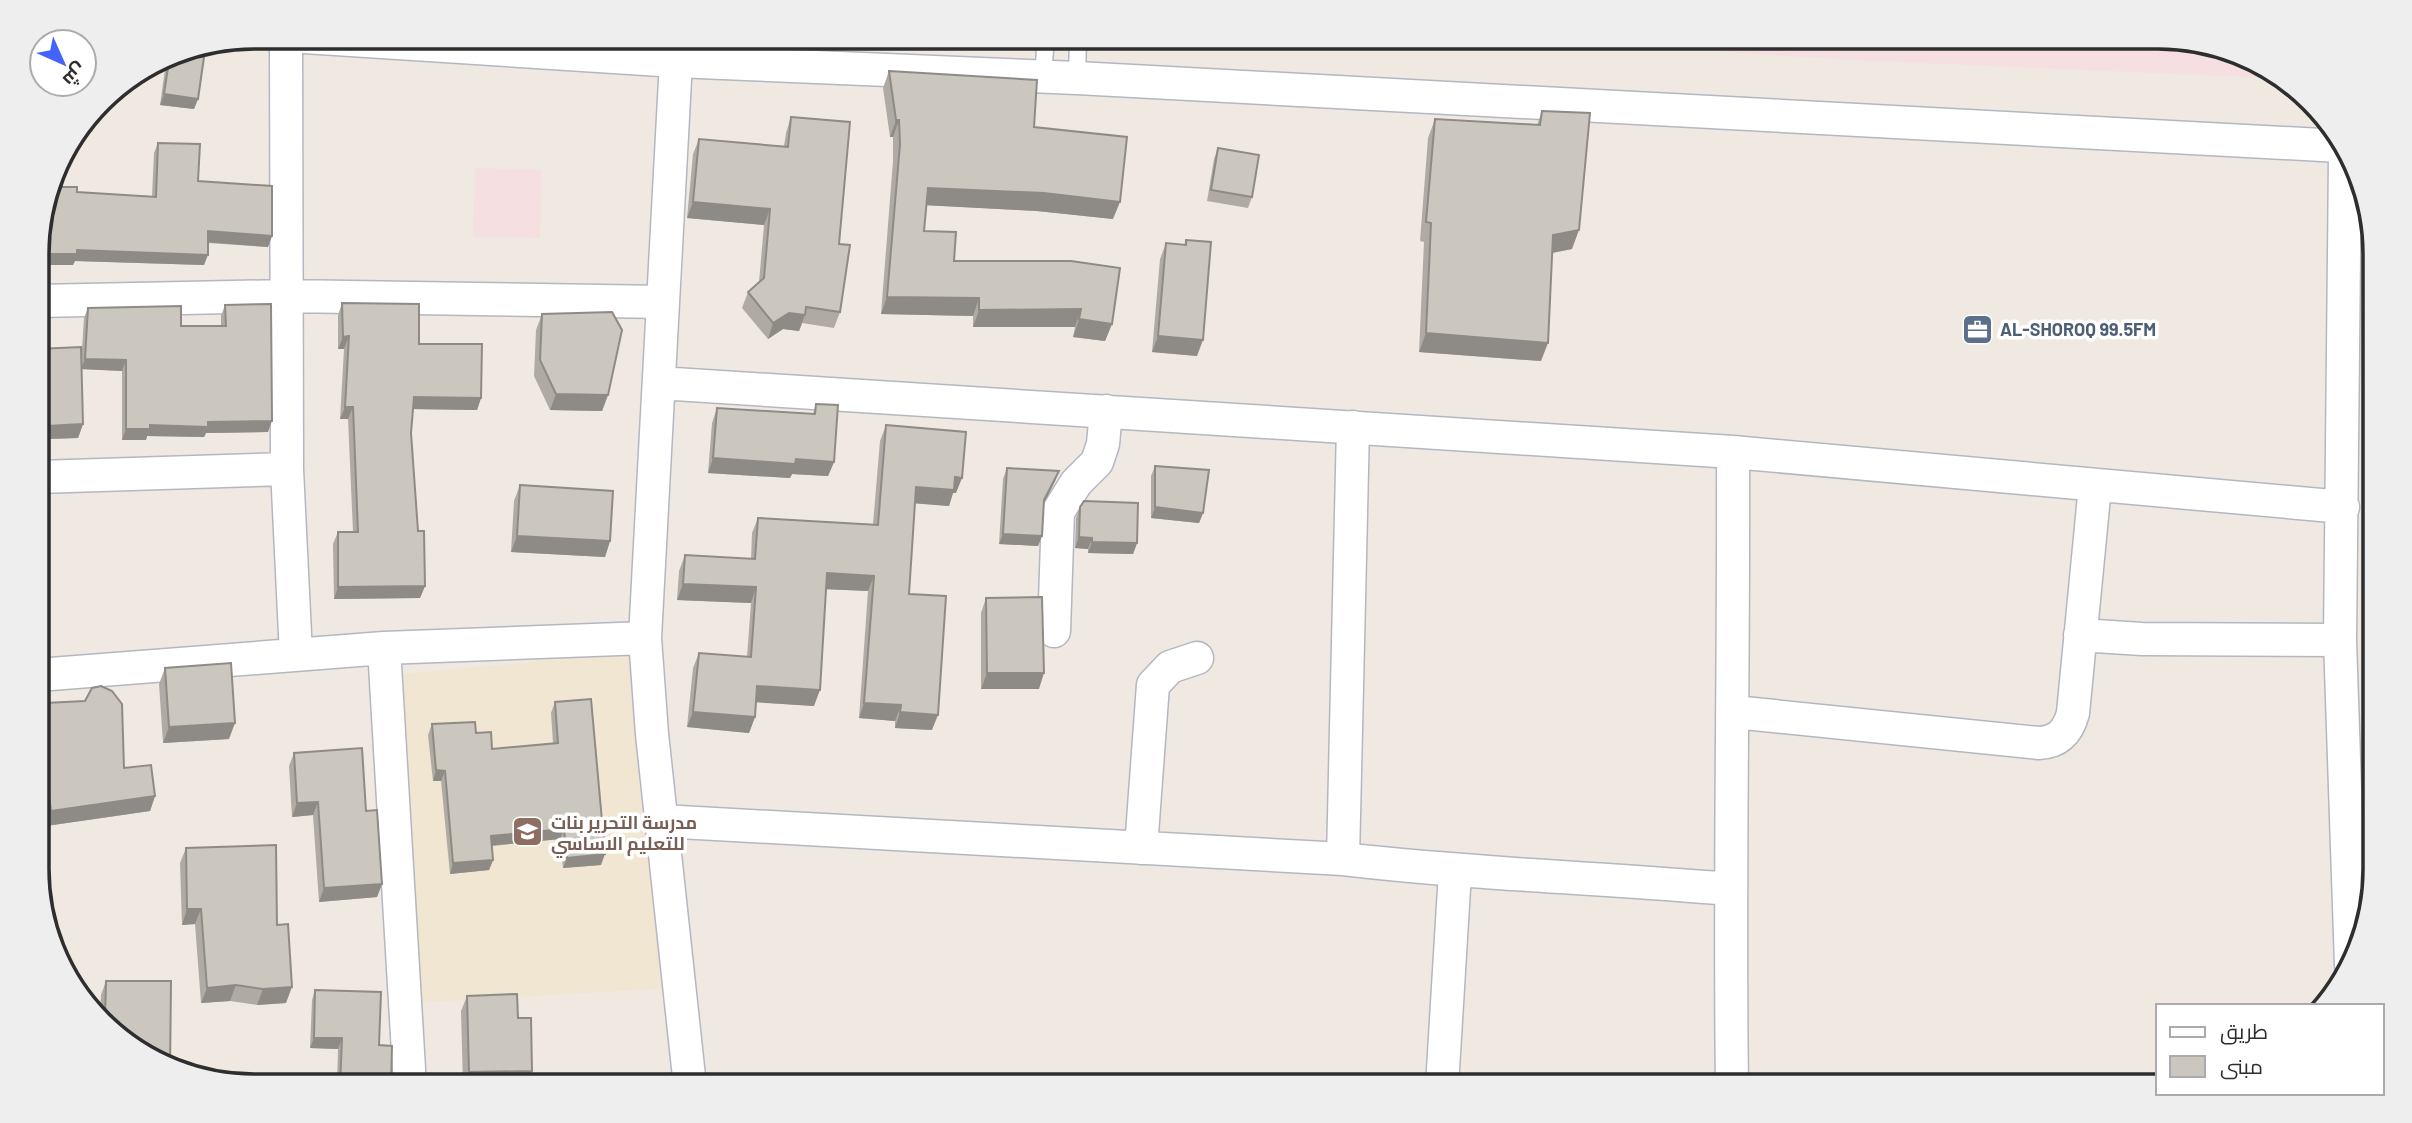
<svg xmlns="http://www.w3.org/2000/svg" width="2412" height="1123" font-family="Barlow,Cairo,sans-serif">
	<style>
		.education { fill: #f0e6d1 }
		.medical { fill: #f5dfe0 }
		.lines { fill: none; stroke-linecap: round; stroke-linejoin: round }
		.service-casing { stroke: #b4b7c1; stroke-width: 19 }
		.minor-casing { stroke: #b4b7c1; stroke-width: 35 }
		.service { stroke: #fff; stroke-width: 16 }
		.minor { stroke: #fff; stroke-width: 32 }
		.wall { fill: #afaba4 }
		.shaded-wall { fill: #8e8b86 }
		.building { fill: #cbc7bf; stroke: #8e8b86; stroke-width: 2 }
		.labels { text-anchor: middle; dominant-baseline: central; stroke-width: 7; stroke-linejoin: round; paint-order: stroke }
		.service-label { font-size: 18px; font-weight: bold; fill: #4e5e75; stroke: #fff; text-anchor: start }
		.education-label { font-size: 18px; font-weight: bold; fill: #785e54; stroke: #fff; text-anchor: start }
		.rim { fill: none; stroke: #2e2e2e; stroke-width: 3.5 }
	</style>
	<rect width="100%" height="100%" fill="#efe9e1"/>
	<path class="education" d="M 638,652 L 671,988 L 412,1003 L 392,675 Z"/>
	<path class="medical" d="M 1500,37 L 2158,37 L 2242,53 L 2273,78 L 1850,60 Z
		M 475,168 L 542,170 L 540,238 L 473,237 Z"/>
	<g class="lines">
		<defs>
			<path id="service" d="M 1043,76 L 1046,37
				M 1077,78 L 1078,37"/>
			<path id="minor" d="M 286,37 L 287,469 L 296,655
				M 304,37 L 676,61 L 1077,78 L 2340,146
				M 676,61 L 645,638 L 652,734 L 690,1086
				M 2345,157 L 2340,640 L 2351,965
				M 37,301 L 286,296 L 663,302
				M 659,383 L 1733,452 L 2343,507
				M 38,477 L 287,469
				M 1054,631 L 1058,512 L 1076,483 L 1097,462 L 1103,444 L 1106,411
				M 2080,635 L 2142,639 L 2340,640
				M 384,648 L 410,1086
				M 38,675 L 384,648 L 645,638
				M 1734,712 L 2039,743 C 2058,742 2068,732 2073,713 L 2095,486
				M 662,821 L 1343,859 C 1471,874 1600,878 1729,889
				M 1141,848 L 1153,685 L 1170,667 L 1197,658
				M 1343,859 L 1353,427
				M 1442,1086 L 1455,872
				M 1732,1086 C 1729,875 1734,663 1733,452"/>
		</defs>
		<use href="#service" class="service-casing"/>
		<use href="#minor" class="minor-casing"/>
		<use href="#service" class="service"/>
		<use href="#minor" class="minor"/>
	</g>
	<path class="wall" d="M 171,53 L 198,99 L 194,109 L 160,105 L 166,62 L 169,55 Z
		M 889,71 L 1034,127 L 1113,219 L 1037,211 L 926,205 L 924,231 L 954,261 L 1112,324 L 1105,341 L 1073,337 L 1075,327 L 973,327 L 973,316 L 881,314 L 893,161 L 893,137 L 890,137 L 883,88 Z
		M 1542,111 L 1572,249 L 1552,253 L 1541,361 L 1419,352 L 1424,242 L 1420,241 L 1428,138 L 1435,119 L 1537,125 Z
		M 791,117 L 839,244 L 840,312 L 834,328 L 802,323 L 799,331 L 783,329 L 768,339 L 742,308 L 748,292 L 759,282 L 764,225 L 687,218 L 693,154 L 699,139 L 784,146 L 786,133 Z
		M 158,143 L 198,181 L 272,236 L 268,247 L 208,243 L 204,265 L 75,261 L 73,265 L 77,192 L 152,196 L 154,153 Z
		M 1218,148 L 1252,197 L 1248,208 L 1207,201 L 1214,159 Z
		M 2363,201 L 2373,226 L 2374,324 L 2362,324 Z
		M 1186,240 L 1197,356 L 1152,352 L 1160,259 L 1166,243 L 1184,245 Z
		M 342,303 L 419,344 L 481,398 L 477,410 L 413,409 L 411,433 L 418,531 L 425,586 L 420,598 L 334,599 L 333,544 L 338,532 L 353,532 L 348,419 L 340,419 L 344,349 L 338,349 L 338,315 Z
		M 225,305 L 268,432 L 206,433 L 204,437 L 147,436 L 146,440 L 122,440 L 122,371 L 81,369 L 83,424 L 78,438 L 47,439 L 42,450 L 38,450 L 81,365 L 84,318 L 88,308 L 181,326 L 221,326 L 221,316 Z
		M 542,314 L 608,395 L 602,411 L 550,410 L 534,376 L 536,330 Z
		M 816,404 L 834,462 L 828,476 L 792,474 L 790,478 L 708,473 L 712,423 L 717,408 L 813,414 Z
		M 886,425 L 956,493 L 953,493 L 949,506 L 915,503 L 909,594 L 932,730 L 895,728 L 895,721 L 859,718 L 868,591 L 826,589 L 814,706 L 756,702 L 755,717 L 749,733 L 687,727 L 693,668 L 699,653 L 747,657 L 751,603 L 677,600 L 679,571 L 685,555 L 751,559 L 752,533 L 758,518 L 873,524 L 880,441 Z
		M 1155,466 L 1203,513 L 1199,523 L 1151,518 L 1151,476 Z
		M 1007,468 L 1059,471 L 1055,481 L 1044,504 L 1042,536 L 1038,546 L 999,544 L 1003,479 Z
		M 520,485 L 610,541 L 605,557 L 511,552 L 514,501 Z
		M 1080,507 L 1137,543 L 1133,554 L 1088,553 L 1088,549 L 1075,548 L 1076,518 Z
		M 986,598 L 1039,689 L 981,689 L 981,613 Z
		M 165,668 L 229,739 L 163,743 L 159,684 Z
		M 555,702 L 601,865 L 563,868 L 560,839 L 492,846 L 493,860 L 489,870 L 450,874 L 441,781 L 433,781 L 428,735 L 432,724 L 476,733 L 492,749 L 553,743 L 551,713 Z
		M 45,703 L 124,768 L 155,796 L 150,811 L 46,826 L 43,803 L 38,803 L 38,731 L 41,731 L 40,718 Z
		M 294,753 L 366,811 L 382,884 L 377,897 L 319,902 L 313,815 L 292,817 L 289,766 Z
		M 186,848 L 277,925 L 286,1003 L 257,1005 L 230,1001 L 201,1003 L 195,924 L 182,925 L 180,863 Z
		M 106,981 L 170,1069 L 100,1015 L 101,995 Z
		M 315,990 L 379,1045 L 391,1086 L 337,1086 L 338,1049 L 310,1048 L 312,1000 Z
		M 467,996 L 518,1018 L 526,1086 L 463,1086 L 461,1011 Z"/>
	<path class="shaded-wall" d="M 1507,37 L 1613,37 L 1608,50 Z
		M 164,94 L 198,99 L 194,109 L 160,105 Z
		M 91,116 L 87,128 L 82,128 Z
		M 896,120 L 899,120 L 893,137 L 890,137 Z
		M 928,188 L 1044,193 L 1120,202 L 1113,219 L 1037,211 L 921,205 Z
		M 693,202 L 770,209 L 764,225 L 687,218 Z
		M 1579,230 L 1572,249 L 1546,254 L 1553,235 Z
		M 208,231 L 272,236 L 268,247 L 204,242 Z
		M 77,250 L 208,255 L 204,265 L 75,261 L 73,265 L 37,265 L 37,254 Z
		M 2373,292 L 2374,324 L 2362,324 Z
		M 887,297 L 979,298 L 973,316 L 881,314 Z
		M 1081,309 L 1075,327 L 973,327 L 979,310 Z
		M 789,313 L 805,315 L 799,331 L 783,329 L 768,339 L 773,323 Z
		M 1079,319 L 1112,324 L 1105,341 L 1073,337 Z
		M 1426,333 L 1548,343 L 1541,361 L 1419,352 Z
		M 349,336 L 344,349 L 338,349 L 343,337 Z
		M 1158,336 L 1203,340 L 1197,356 L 1152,352 Z
		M 85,359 L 126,360 L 122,371 L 81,369 Z
		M 556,394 L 608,395 L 602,411 L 550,410 Z
		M 414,397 L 481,398 L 477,410 L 410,409 Z
		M 345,407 L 353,407 L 348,419 L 340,419 Z
		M 272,421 L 268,432 L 206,433 L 204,437 L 147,436 L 146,440 L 122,440 L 126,429 L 150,425 L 208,422 Z
		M 83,424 L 78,438 L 47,439 L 42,450 L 38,450 L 38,437 L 47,426 Z
		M 713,458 L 796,459 L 834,462 L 828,476 L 792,474 L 790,478 L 708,473 Z
		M 1059,471 L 1055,481 L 1040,511 L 1044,500 Z
		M 955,477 L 962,478 L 956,493 L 953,493 L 949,506 L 910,503 L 916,487 Z
		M 1155,507 L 1203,513 L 1199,523 L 1151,518 Z
		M 1003,534 L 1042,536 L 1038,546 L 999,544 Z
		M 517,536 L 610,541 L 605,557 L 511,552 Z
		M 1079,537 L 1092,538 L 1088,549 L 1075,548 Z
		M 1092,542 L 1137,543 L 1133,554 L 1088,553 Z
		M 827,573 L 874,576 L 868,591 L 821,589 Z
		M 683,584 L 756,587 L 751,603 L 677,600 Z
		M 425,586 L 420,598 L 334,599 L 338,587 Z
		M 987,673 L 1044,673 L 1039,689 L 981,689 Z
		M 757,686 L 820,690 L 814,706 L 752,702 Z
		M 864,703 L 901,705 L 895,721 L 859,718 Z
		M 693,712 L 755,717 L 749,733 L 687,727 Z
		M 900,712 L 938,715 L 932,730 L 895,728 Z
		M 235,723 L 229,739 L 163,743 L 169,727 Z
		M 436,770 L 445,771 L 441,781 L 433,781 Z
		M 48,788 L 43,803 L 38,803 L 38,789 Z
		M 155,796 L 150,811 L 46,826 L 51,811 Z
		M 318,802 L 313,815 L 292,817 L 297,803 Z
		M 564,829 L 560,839 L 487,846 L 491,836 Z
		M 605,854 L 601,865 L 563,868 L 567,858 Z
		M 493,860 L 489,870 L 450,874 L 453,863 Z
		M 382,884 L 377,897 L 319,902 L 324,888 Z
		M 187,909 L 201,909 L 195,924 L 182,925 Z
		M 236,985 L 230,1001 L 201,1003 L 207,988 Z
		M 292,987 L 286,1003 L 257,1005 L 263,989 Z
		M 314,1038 L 342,1038 L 338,1049 L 310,1048 Z
		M 532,1071 L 526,1086 L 464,1086 L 469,1072 Z"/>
	<path class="building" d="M 175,52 L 204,57 L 198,99 L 164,94 L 170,54 Z
		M 889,71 L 1037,80 L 1034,127 L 1127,137 L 1120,202 L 1044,193 L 928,188 L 924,231 L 956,232 L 954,261 L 1071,261 L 1120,268 L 1112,324 L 1079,319 L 1081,309 L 979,310 L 979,298 L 887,297 L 900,144 L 899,120 L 896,120 Z
		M 1542,111 L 1590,113 L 1579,230 L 1553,235 L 1548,343 L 1426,333 L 1431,223 L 1426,222 L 1435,119 L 1540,125 Z
		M 791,117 L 850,122 L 839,244 L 850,245 L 840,312 L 806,307 L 805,315 L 789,313 L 773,323 L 748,292 L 764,278 L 770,209 L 693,202 L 699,139 L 788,147 Z
		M 158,143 L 200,144 L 198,181 L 272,186 L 272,236 L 208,231 L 208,255 L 77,250 L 77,254 L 37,254 L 37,239 L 51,187 L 77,187 L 77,192 L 156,197 Z
		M 1218,148 L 1259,155 L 1252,197 L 1211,190 Z
		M 1186,240 L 1211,242 L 1203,340 L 1158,336 L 1166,243 L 1186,245 Z
		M 342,303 L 419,304 L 419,344 L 482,344 L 481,398 L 414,397 L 411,433 L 418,531 L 424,531 L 425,586 L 338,587 L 338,532 L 358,532 L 353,407 L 345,407 L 349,336 L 343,337 Z
		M 271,304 L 272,421 L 208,422 L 208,427 L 150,425 L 150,429 L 126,429 L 126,360 L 85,359 L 88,308 L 181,306 L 181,326 L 226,326 L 225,305 Z
		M 612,312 L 622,330 L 608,395 L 556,394 L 540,360 L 542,314 Z
		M 81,347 L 83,424 L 47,426 L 47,437 L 38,437 L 37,349 Z
		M 816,404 L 838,405 L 834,462 L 796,459 L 795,464 L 713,458 L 717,408 L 815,414 Z
		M 886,425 L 966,432 L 962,478 L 955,477 L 954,490 L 916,487 L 909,594 L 946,596 L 938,715 L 900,712 L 901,705 L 864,703 L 874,576 L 827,573 L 820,690 L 757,686 L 755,717 L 693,712 L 699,653 L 751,657 L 756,587 L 683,584 L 685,555 L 755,559 L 758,518 L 878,525 Z
		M 1155,466 L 1209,470 L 1203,513 L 1155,507 Z
		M 1007,468 L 1059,471 L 1044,500 L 1042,536 L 1003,534 Z
		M 520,485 L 613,491 L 610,541 L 517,536 Z
		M 1084,501 L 1138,503 L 1137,543 L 1092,542 L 1092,538 L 1079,537 L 1080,507 Z
		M 1042,597 L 1044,673 L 987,673 L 986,598 Z
		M 231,663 L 235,723 L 169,727 L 165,668 Z
		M 101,686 L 112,691 L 122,704 L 124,768 L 151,765 L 155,796 L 51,811 L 48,788 L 38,789 L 38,731 L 48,731 L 45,703 L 85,701 L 92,688 Z
		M 591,699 L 605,854 L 567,858 L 564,829 L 491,836 L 493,860 L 453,863 L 445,771 L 436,770 L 432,724 L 475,722 L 476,733 L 491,732 L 492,749 L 558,743 L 555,702 Z
		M 362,748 L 366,811 L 377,810 L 382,884 L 324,888 L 318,802 L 297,803 L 294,753 Z
		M 276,845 L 277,925 L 288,924 L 292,987 L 263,989 L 236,985 L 207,988 L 201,909 L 187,909 L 186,848 Z
		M 106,981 L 171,981 L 170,1069 L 105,1019 Z
		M 315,990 L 381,992 L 379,1045 L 392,1046 L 391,1086 L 340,1086 L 342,1038 L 314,1038 Z
		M 517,994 L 518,1018 L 531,1018 L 532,1071 L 469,1072 L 467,996 Z
		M 256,1078 L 256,1086 L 224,1080 Z"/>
	<defs>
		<symbol id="office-square" viewBox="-11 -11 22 22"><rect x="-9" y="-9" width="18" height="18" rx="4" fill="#5c6f8a" stroke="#fff"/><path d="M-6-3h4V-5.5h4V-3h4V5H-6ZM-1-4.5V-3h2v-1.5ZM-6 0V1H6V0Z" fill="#fff"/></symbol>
		<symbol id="school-square" viewBox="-11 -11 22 22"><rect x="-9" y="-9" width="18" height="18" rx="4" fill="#8d6e63" stroke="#fff"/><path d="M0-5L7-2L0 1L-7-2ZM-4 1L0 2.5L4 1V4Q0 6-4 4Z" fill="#fff"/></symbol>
	</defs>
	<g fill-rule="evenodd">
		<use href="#office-square" x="1960" y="312" width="35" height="35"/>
		<use href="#school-square" x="510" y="814" width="35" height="35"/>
	</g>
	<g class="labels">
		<g class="service-label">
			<text x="2000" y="329">AL-SHOROQ 99.5FM</text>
		</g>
		<g class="education-label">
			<text x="551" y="822">مدرسة التحرير بنات<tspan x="551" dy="21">للتعليم الاساسي</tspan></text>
		</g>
	</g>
	<path d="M0 0H2412V1123H0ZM254 49H2158A205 205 0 0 1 2363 254V869A205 205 0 0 1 2158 1074H254A205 205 0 0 1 49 869V254A205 205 0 0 1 254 49Z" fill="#eee" fill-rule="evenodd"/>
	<path class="rim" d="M254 49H2158A205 205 0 0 1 2363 254V869A205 205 0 0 1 2158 1074H254A205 205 0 0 1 49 869V254A205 205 0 0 1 254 49Z"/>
	<rect x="2156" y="1004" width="228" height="91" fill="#ffffff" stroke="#ababab" stroke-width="2"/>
	<rect x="2170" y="1027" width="35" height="10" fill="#ffffff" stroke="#ababab" stroke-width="2"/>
	<text x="2220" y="1039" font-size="21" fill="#2e2e2e">طريق</text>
	<rect x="2170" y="1056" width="35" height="21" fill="#cbc7bf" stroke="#ababab" stroke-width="2"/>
	<text x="2220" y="1074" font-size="21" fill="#2e2e2e">مبنى</text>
	<g transform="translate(63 63) rotate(135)"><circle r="33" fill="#ffffff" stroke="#ababab" stroke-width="2"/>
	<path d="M0-5L12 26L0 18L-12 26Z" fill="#4264fb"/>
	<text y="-10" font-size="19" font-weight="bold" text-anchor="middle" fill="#2e2e2e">ش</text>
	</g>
</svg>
